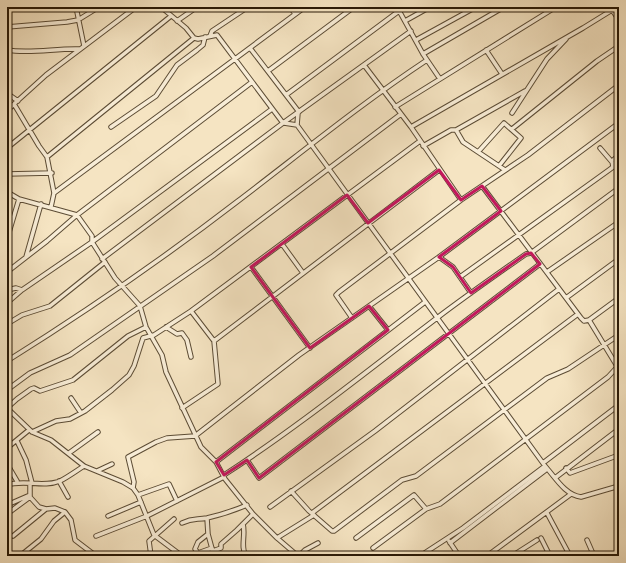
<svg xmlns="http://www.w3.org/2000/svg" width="626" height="563" font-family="'EB Garamond',serif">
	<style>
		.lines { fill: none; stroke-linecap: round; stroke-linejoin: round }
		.minor-casing { stroke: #5c4c35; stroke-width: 5.5 }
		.minor { stroke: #f8edd7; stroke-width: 3.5 }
		.marked { fill: none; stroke: #c2185b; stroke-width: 3; stroke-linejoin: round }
	</style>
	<rect width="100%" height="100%" fill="#f5e4c2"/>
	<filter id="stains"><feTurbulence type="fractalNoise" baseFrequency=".005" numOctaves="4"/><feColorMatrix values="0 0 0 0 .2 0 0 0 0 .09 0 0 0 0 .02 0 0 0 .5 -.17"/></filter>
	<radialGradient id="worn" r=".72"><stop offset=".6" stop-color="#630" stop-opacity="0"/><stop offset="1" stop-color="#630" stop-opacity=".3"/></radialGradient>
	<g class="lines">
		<defs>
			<path id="minor" d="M 76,7 L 84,46
				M 161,7 L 186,28 L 194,38 L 198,39 L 217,35 L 283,123
				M 290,7 L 295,14
				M 397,7 L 423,54 L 440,79
				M 610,7 L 619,20
				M 177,21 L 197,7
				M 405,21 L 430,7
				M 7,27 L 67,22 L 78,20 L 99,7
				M 210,36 L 212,31 L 248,7
				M 416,40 L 476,7
				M 250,48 L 299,112
				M 7,50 C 31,54 56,48 80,49
				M 486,50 L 502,74
				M 423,54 L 504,7
				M 364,65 L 411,127 L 461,200
				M 268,71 L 354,7
				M 7,90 L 8,94 L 18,101
				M 286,95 L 399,11
				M 395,107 L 556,7
				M 7,111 L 14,104
				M 298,113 L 297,125 L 545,466 C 555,477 565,495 581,497 L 619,486
				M 512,113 L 547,59 L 566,39
				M 284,123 L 297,125
				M 111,127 L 156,96 L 177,65 L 197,50 L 203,45 L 205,37
				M 411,127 L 583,28 L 617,7
				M 512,129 L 597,61 L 619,46
				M 456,130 L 463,142 L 505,170
				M 423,146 L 451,130 L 456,130 L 525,91
				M 7,148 L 171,16
				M 600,148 L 612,162
				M 478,152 L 504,123 L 521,138 L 499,166
				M 47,157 L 194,38
				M 7,174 L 52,173
				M 482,186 L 581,318 L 584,321 L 589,320 L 619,298
				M 7,192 L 19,199 L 77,215 L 92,236 L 92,242 L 115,278 L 140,306 L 146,327 L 162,355 L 166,372 L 201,447 L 216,462 L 225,479 L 253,514 L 277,538 L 298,556
				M 54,193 L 305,7
				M 51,207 L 54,193 L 47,157 L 39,146 L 14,104 L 46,75 L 136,7
				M 7,239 L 19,199
				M 282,244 L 303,273
				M 26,257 L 41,204
				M 439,257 L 453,267 L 471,293
				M 102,259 L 283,123 L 411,31
				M 251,267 L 310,348
				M 7,272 L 47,241 L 77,215 L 252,82
				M 547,272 L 619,222
				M 460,277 L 609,170 L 613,167 L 612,161 L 619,155
				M 7,290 L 16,288 L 22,290
				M 566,298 L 619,259
				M 7,303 L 22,290 L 92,242 L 272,109
				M 369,306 L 388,330
				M 352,318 L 336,295 L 339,292 L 461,200 L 528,155 L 619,85
				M 589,320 L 617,366
				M 7,324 L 22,315 L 50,306 L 105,262
				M 146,327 L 128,336 L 73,380 L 40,391 L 34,388 L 31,389 L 17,399 L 7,408 L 32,432 L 51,440 L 84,466 L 123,482 L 133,488 L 138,495 L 154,535 L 182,556
				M 166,327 L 177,334 L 182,333 L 187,340 L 191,357
				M 214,341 L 439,170
				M 7,361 C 87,311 164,258 238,201 C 301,153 362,103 427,60
				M 7,390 L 30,373 L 70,355 L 213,256 L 401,114
				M 71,398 L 81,413
				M 182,408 L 218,384 L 214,341 L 191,311
				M 32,432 L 56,421 L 70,419 L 85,411 L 112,390 L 129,375 L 134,366 L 143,338 L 154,335 L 191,311 L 420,141
				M 17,441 L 26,460 L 32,483
				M 7,448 L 29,430
				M 69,453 L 98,432
				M 247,460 L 259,478 L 540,264
				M 216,462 L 425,302
				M 543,463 L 619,405
				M 7,464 L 17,481
				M 566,468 L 570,473 L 619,455
				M 97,471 L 112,464
				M 224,475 C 298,427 367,371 437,318 C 466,296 496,275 526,254 L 531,253 L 619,188
				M 555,478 L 619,429
				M 59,481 L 68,497
				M 30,483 L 30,497 L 39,507 L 46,509
				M 7,485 C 24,479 43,488 60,481 C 68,477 76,471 84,466
				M 133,488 L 134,482 L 128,457 L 156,442 L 167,438 L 195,436 L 299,355 L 439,257 L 619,123
				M 291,491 L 309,511 L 332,531 L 334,531 L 402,480 L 416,476 L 547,378 L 568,369 L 619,335
				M 138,495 L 169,484 L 177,501
				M 7,505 L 30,495
				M 270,507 L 375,431 L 559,289
				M 312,513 L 578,314
				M 547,513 L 569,554 L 568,556
				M 7,514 L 30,497
				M 108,516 L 141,502
				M 182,523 C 193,518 196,520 207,518 C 220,515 233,511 247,505
				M 243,524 C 246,535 240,547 246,556
				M 208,534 L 214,556
				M 13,536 L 46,509 L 55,508 L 65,512 L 71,520 L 75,540 L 96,556
				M 96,536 L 147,516 L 224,477
				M 277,538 L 314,515
				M 356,538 L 414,495 L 426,509
				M 541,538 L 550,556
				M 587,540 L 594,556
				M 449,541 L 459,556
				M 450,543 L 547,469
				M 373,548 L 426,509 L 440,504 L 608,377 L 619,365
				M 213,551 L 221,548 L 221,544 L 237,530 L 253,514
				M 198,553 L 212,548
				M 20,556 L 41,539 L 54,521 L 65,512
				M 151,556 L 149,541 L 174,519
				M 192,556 L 198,553 L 195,549 L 198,542 L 208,534 L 207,518
				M 287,556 L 294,553
				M 299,556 L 305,550 L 318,543
				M 420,556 L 463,528 L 545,466
				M 487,556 L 571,494
				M 512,556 L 537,540"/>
		</defs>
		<use href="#minor" class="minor-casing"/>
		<use href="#minor" class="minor"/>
	</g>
	<path class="marked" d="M 439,170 L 461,200 L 482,186 L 501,211 L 439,257 L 453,267 L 471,293 L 526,254 L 531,253 L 540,264 L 259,478 L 247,460 L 224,475 L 216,462 L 388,330 L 369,306 L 310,348 L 251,267 L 347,195 L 368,223 Z"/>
	<rect width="626" height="563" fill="none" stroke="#f5e4c2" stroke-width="24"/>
	<rect x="8" y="8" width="610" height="547" fill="none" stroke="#291906" stroke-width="2"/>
	<rect x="12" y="12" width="602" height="539" fill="none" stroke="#291906"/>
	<rect width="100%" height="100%" filter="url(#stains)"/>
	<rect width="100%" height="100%" fill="url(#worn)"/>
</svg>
